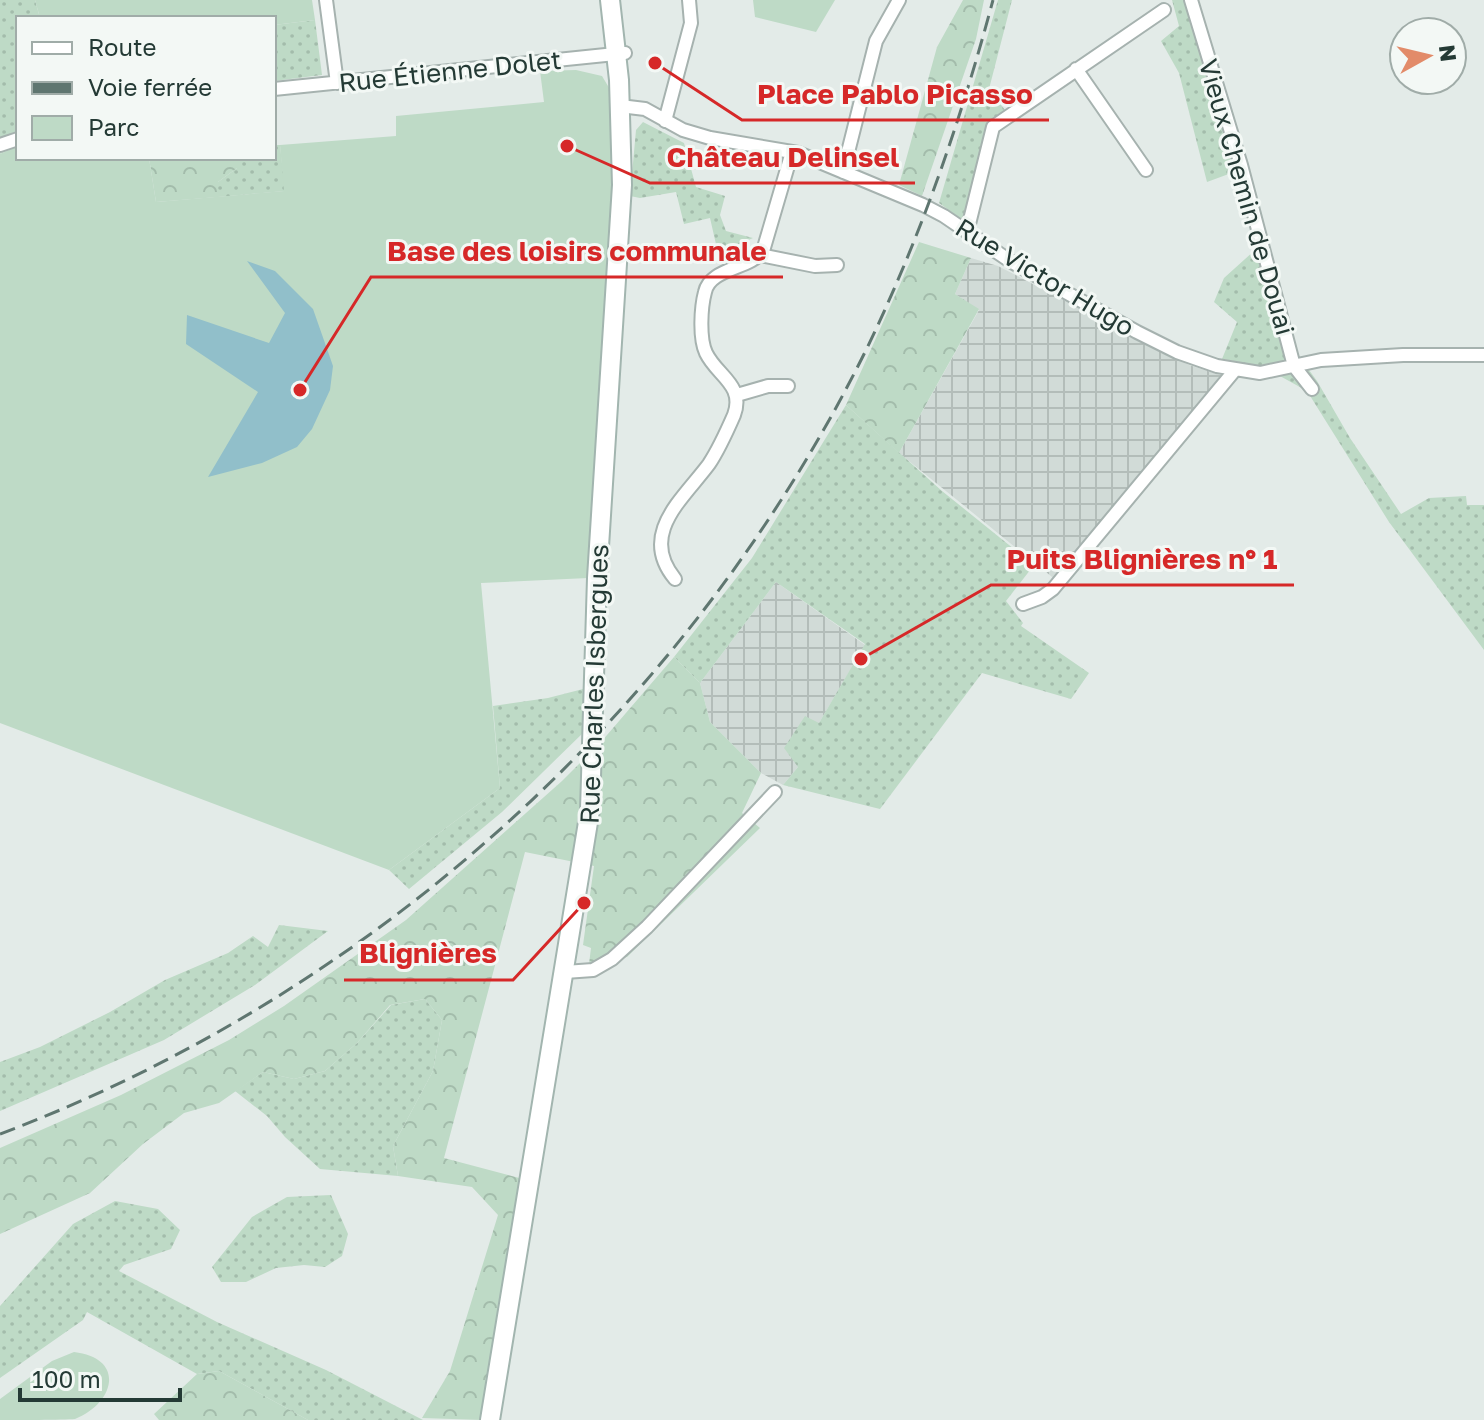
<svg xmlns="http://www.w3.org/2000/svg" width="1484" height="1420" font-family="'Golos Text',sans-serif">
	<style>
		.industrial { fill: url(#industrial-grid) }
		.grass { fill: url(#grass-dots) }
		.forest { fill: url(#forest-crowns) }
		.park { fill: #bedac6 }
		.water { fill: #91bfca }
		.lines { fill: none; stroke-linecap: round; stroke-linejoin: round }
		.street-casing { stroke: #a6b2af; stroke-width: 16 }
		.secondary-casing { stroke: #a2b5af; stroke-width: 22 }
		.street { stroke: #fff; stroke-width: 12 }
		.secondary { stroke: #fff; stroke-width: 18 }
		.rail { stroke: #5f7670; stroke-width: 3; stroke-dasharray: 16 8; stroke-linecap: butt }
		.labels { text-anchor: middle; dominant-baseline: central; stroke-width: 6; stroke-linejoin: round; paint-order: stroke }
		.street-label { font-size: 26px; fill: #243a35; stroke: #f3f8f5 }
		.leader { fill: none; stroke: #d62828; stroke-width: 3 }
		.callout-dot { fill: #d62828; stroke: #f3f8f5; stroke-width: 3 }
		.callout-label { font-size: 28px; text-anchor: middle; font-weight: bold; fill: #d62828; stroke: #f3f8f5; stroke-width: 6; stroke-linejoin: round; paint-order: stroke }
	</style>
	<defs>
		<pattern id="industrial-grid" width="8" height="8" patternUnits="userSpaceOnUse" patternTransform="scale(2)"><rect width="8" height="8" fill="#d1dbd7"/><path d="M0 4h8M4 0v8" fill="none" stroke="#b3bdb9"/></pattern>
		<pattern id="grass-dots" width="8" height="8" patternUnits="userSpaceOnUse" patternTransform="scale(2)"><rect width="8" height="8" fill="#bedac6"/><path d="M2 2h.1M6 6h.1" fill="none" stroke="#a3bcab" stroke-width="1.8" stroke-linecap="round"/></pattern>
		<pattern id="forest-crowns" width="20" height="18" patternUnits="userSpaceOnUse" patternTransform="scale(2)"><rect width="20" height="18" fill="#bedac6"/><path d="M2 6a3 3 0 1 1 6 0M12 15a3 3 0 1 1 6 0" fill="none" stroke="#a3bcab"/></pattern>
	</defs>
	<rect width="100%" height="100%" fill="#e3ebe8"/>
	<path class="industrial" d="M 971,258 L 998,266 L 1189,365 L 1223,376 L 1057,581 L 899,453 L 979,310 L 955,294 Z
		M 776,582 L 865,645 L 819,723 L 798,767 L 783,785 L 761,773 L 710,722 L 700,683 Z"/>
	<path class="grass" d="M 0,0 L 35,0 L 40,18 L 18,18 L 18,146 L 0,154 Z
		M 998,0 L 1012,0 L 989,89 L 1005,110 L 990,121 L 970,209 L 964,221 L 939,203 Z
		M 1172,0 L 1198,0 L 1245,168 L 1207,182 L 1179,73 L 1161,41 L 1179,26 Z
		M 315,20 L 322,75 L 274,81 L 274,25 Z
		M 643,122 L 684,143 L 696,187 L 725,196 L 720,215 L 726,231 L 753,238 L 718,253 L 710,218 L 684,224 L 676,192 L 640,198 L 630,196 L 636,130 Z
		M 274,145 L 280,145 L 285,191 L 218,197 L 218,182 L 237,168 L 237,158 L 274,158 Z
		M 1265,241 L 1293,348 L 1317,381 L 1350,438 L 1401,514 L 1429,498 L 1466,496 L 1467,505 L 1484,505 L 1484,650 L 1389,522 L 1307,391 L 1262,366 L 1222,359 L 1237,322 L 1214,302 L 1224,278 Z
		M 846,405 L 942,491 L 1034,565 L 1006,601 L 1023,623 L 1021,626 L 1089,673 L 1071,699 L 982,673 L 880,809 L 783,785 L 798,767 L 784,748 L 805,716 L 819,723 L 865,644 L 776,582 L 700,683 L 674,657 L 752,558 Z
		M 583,689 L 586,730 L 502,812 L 409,889 L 389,870 L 500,788 L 493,706 L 548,698 Z
		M 279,925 L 328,931 L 255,985 L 164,1040 L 0,1111 L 0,1062 L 40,1047 L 110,1012 L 165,980 L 228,953 L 253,936 L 268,947 Z
		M 425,999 L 442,1020 L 433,1071 L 393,1146 L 398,1176 L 320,1169 L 285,1137 L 267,1116 L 235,1091 L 263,1072 L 294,1079 L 325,1071 L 357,1043 L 391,1005 Z
		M 331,1195 L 348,1234 L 342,1256 L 325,1267 L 304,1265 L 276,1268 L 246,1282 L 221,1282 L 212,1267 L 252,1217 L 287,1197 Z
		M 115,1201 L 158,1209 L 180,1230 L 171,1249 L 124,1265 L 119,1271 L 217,1322 L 326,1370 L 423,1420 L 308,1420 L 219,1371 L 197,1374 L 87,1312 L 83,1320 L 0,1378 L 0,1306 L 73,1224 Z"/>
	<path class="forest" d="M 963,0 L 984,0 L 976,39 L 922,196 L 899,185 L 937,47 Z
		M 149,158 L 237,158 L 237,168 L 218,182 L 218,197 L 156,202 Z
		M 919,242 L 971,258 L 955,294 L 979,309 L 899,453 L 846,405 Z
		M 674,657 L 700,683 L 710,722 L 761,773 L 742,813 L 760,828 L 627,957 L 589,964 L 591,948 L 583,945 L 594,866 L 525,852 L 444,1158 L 523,1179 L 482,1420 L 422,1418 L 450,1371 L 498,1215 L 472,1187 L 398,1176 L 393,1146 L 433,1071 L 442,1020 L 425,999 L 390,1005 L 357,1043 L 325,1071 L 294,1079 L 263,1072 L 219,1103 L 184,1113 L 143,1144 L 90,1193 L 0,1234 L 0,1148 L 121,1095 L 229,1040 L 284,1006 L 406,920 L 562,781 L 601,742 Z
		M 219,1371 L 308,1420 L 159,1420 L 154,1414 L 197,1374 Z"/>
	<path class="park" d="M 35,0 L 312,0 L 315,20 L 274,25 L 274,18 L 40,18 Z
		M 753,0 L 835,0 L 816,32 L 755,17 Z
		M 576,70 L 602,76 L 611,91 L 612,188 L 588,578 L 481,583 L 500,788 L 389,870 L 0,723 L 0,154 L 18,146 L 18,158 L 149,158 L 156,202 L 284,191 L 280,145 L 396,136 L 396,116 L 544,102 L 540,71 Z
		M 74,1352 C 126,1358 115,1403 75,1419 C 63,1420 16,1420 0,1420 L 0,1399 L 52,1361 Z"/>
	<path class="water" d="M 247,261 L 275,271 L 313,309 L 333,366 L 330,390 L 312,429 L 297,447 L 262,463 L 208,477 L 258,392 L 186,344 L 187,315 L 269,343 L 285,313 Z"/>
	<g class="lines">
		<defs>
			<path id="street" d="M 326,0 L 337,83
				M 1191,0 L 1241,165 L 1294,366 L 1312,389
				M 1076,69 L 1146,170
				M 274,89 L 625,53
				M 620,106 L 645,109 L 683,130 L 710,138 L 798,153 L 923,205 L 944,216 L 1010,261 L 1137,332 L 1177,352 L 1217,366 L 1260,373 L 1321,360 L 1403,355 L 1484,355
				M 665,121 L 691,23 L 689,0
				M 0,145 L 18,139
				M 843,172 L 876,41 L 899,0
				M 967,232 L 993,127 L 1164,10
				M 760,255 L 815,266 L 837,265
				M 737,395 L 768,386 L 788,386
				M 675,579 C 638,534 683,499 709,464 C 719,449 727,431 734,415 C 745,385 717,376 706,353 C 699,338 701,307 705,292 C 710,268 750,269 763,251 L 792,152
				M 1023,604 L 1042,597 L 1053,589 L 1235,370
				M 565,972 L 593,970 L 612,959 L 647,927 L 775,792"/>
			<path id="secondary" d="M 490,1420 L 590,810 L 597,578 L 622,185 L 619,80 L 610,0"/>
		</defs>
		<use href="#street" class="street-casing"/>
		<use href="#secondary" class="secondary-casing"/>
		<use href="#street" class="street"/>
		<use href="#secondary" class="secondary"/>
		<path class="rail" d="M 0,1134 C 373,994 691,706 867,348 C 921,236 961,120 993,0"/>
	</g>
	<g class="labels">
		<g class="street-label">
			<text transform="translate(450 71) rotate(-6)">Rue Étienne Dolet</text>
			<text transform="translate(1247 197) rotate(74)">Vieux Chemin de Douai</text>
			<text transform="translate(1045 277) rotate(31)">Rue Victor Hugo</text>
			<text transform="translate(594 684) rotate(-88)">Rue Charles Isbergues</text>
		</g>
	</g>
	<path class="leader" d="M655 63L742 120H1049M567 146L650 183H915M300 390L371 277H783M861 659L991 585H1294M584 903L513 980H344"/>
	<g class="callout-dot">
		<circle cx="655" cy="63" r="8"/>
		<circle cx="567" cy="146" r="8"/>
		<circle cx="300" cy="390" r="8"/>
		<circle cx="861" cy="659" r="8"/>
		<circle cx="584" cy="903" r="8"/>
	</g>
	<g class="callout-label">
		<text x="895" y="104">Place Pablo Picasso</text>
		<text x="783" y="167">Château Delinsel</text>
		<text x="577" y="261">Base des loisirs communale</text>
		<text x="1142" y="569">Puits Blignières n° 1</text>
		<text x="428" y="963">Blignières</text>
	</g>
	<rect x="16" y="16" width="260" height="144" fill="#f3f8f5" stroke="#a0aca8" stroke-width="2"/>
	<rect x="32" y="42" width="40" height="12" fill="#ffffff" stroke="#a0aca8" stroke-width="2"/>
	<text x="88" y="56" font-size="24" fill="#243a35">Route</text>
	<rect x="32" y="82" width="40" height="12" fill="#5f7670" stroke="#a0aca8" stroke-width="2"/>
	<text x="88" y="96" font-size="24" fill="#243a35">Voie ferrée</text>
	<rect x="32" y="116" width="40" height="24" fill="#bedac6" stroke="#a0aca8" stroke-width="2"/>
	<text x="88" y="136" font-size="24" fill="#243a35">Parc</text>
	<g transform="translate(1428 56) rotate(82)"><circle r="38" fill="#f3f8f5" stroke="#a0aca8" stroke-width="2"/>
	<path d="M0-6L14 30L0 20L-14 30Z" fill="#e28b69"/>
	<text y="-12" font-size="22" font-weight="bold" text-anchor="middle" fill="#243a35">N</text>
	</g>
	<path d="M20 1388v12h160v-12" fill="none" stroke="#243a35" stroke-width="4"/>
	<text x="32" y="1388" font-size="24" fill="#243a35" stroke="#f3f8f5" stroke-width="6" paint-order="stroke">100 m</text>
</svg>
